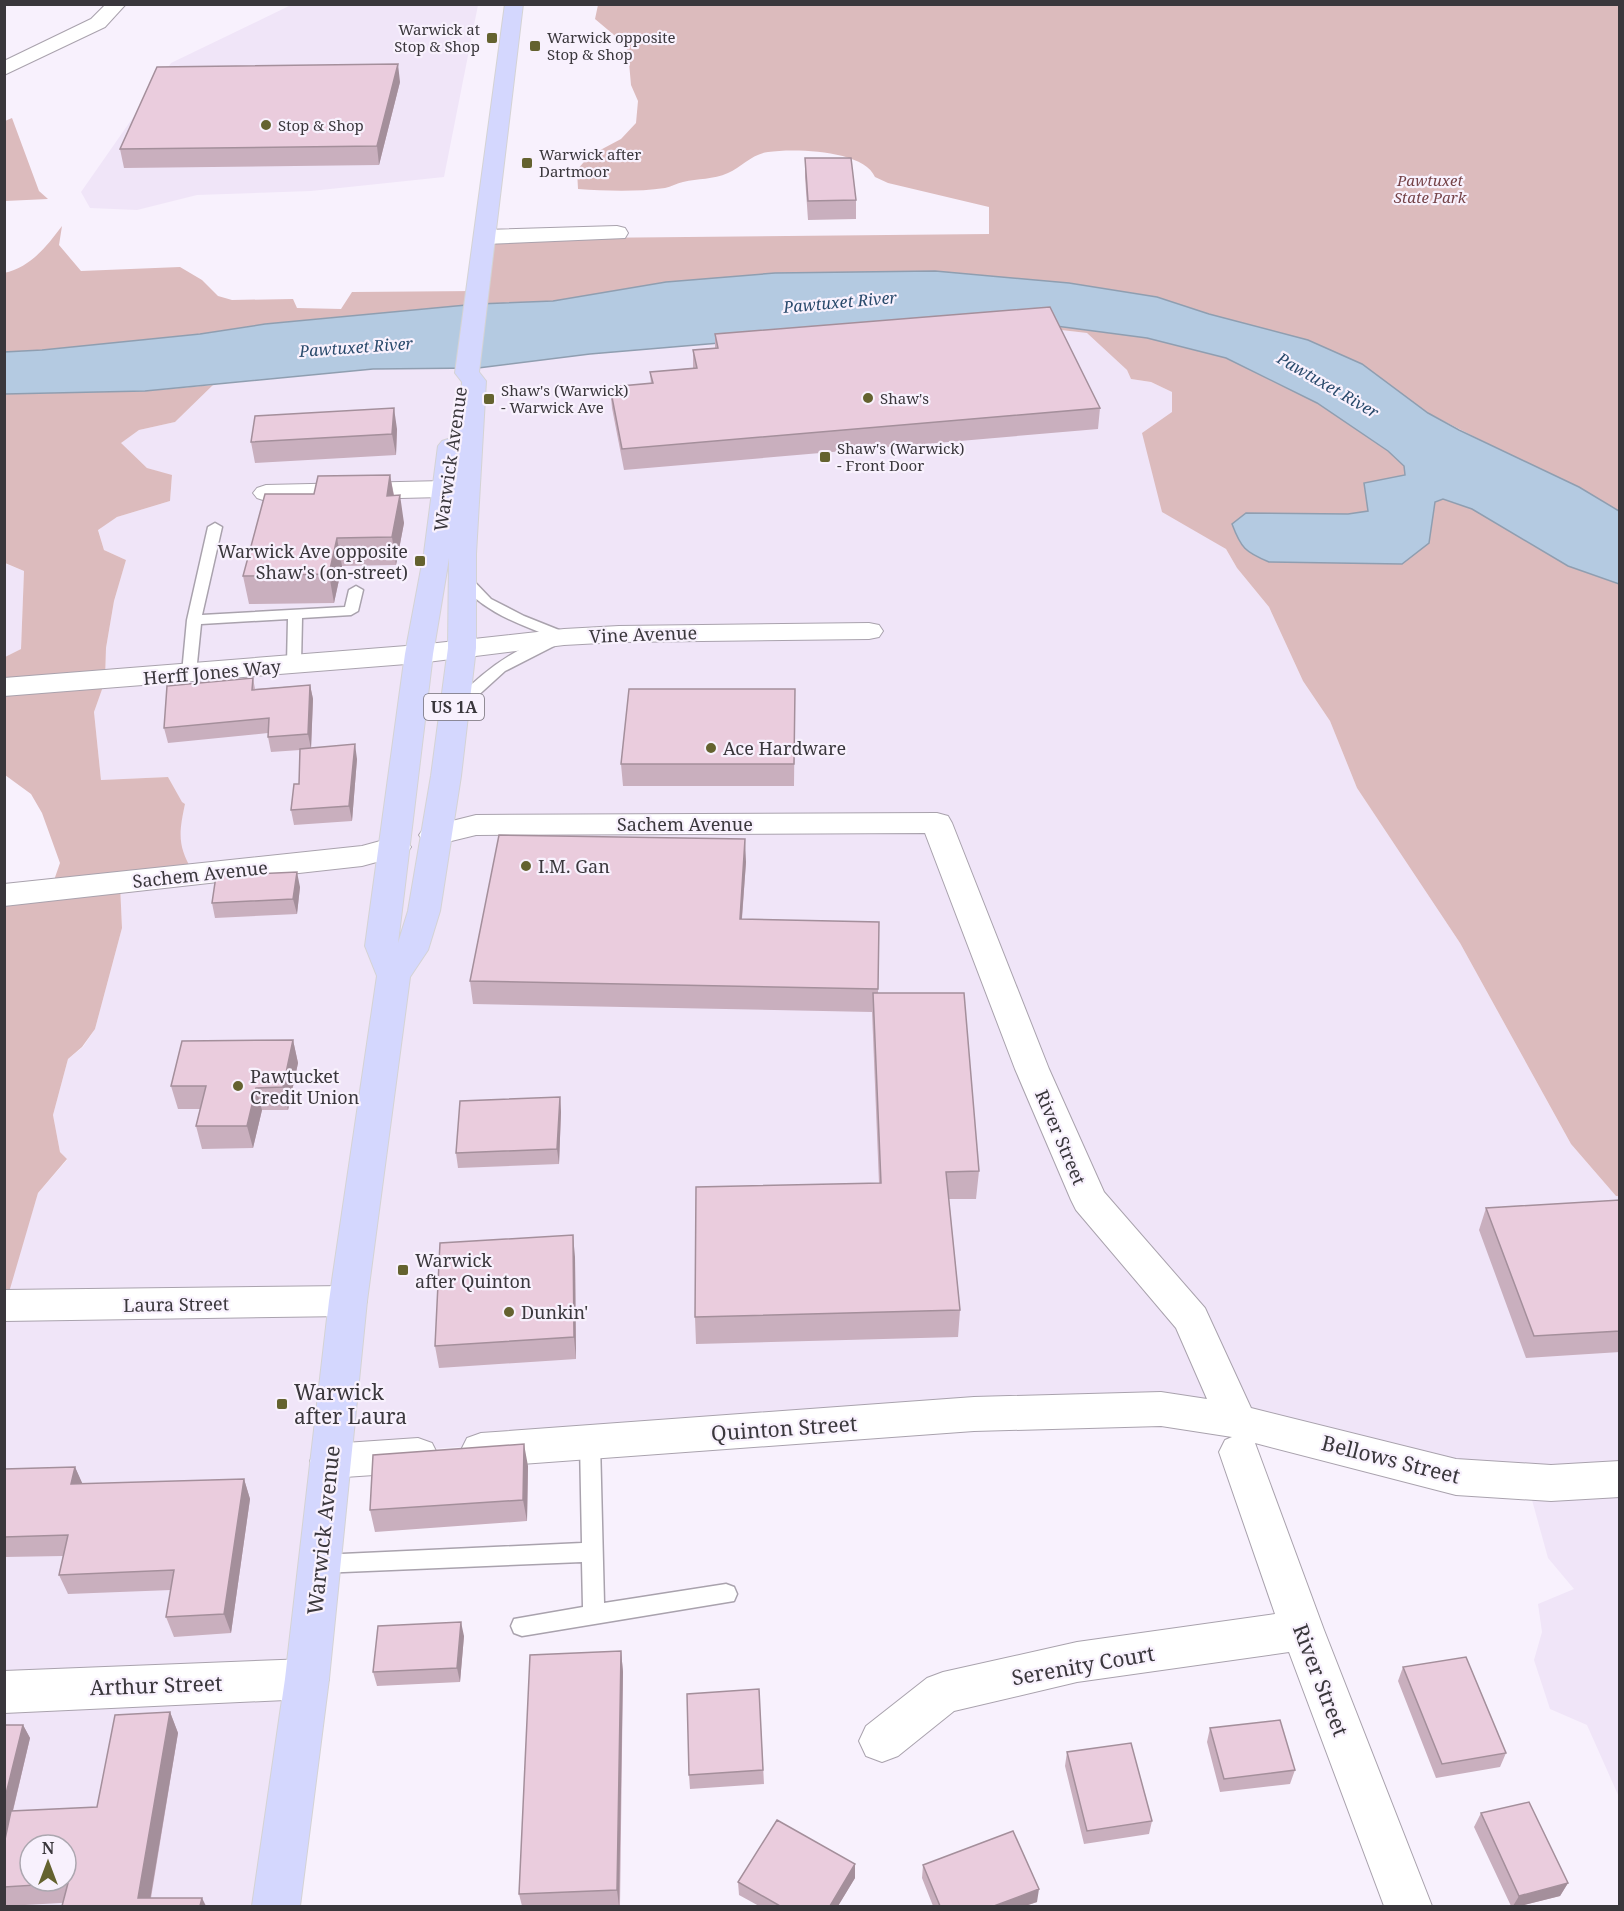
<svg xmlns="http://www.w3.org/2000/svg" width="1624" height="1911" font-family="'Noto Serif',serif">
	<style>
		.built { fill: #f0e5f8; fill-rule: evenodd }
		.green { fill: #dcbbbd }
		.water { fill: #b4cae1; stroke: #8f9eb0; stroke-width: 1.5 }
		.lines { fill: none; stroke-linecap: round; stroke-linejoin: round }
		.lane-casing { stroke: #a9a2ad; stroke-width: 3 }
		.street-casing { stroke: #a9a2ad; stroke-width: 2 }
		.primary-casing { stroke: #d4d3d4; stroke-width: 2 }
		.lane { fill: #fff; fill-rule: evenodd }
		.street { fill: #fff; fill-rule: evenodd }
		.primary { fill: #d4d7fe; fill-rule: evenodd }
		.wall { fill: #c9afbe }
		.shaded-wall { fill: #a48f9b }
		.building { fill: #eaccdd; stroke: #a48f9b; stroke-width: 1.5; fill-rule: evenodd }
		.poi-dot { fill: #64622f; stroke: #f8f1fd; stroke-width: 2 }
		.labels { text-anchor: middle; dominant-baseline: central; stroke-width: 4.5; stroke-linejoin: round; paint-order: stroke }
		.far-poi-label { font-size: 15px; fill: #3a373c; stroke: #f8f1fd; text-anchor: start }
		.far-park-label { font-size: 15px; font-style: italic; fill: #754348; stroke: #f8f1fd }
		.far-water-label { font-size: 16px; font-style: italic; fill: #28496b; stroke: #f8f1fd }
		.shield { fill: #f8f1fd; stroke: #736f76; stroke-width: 1.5 }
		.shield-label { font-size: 16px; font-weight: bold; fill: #3a373c }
		.street-label { font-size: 18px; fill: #3a373c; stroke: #f8f1fd }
		.poi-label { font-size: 18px; fill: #3a373c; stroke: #f8f1fd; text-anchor: start }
		.near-poi-label { font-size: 21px; fill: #3a373c; stroke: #f8f1fd; text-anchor: start }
		.near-street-label { font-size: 21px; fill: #3a373c; stroke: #f8f1fd }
	</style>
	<rect width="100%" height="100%" fill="#f8f1fd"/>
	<path class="built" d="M 291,5 L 478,5 L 444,177 L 311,191 L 197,195 L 137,210 L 90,208 L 81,192 L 171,63 Z
		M 1010,324 L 1088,333 L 1127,370 L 1131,379 L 1151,382 L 1172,392 L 1172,412 L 1197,531 L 1226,549 L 1237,568 L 1269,607 L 1303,681 L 1330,721 L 1357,788 L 1460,943 L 1571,1144 L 1616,1196 L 1619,1196 L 1619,1797 L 1587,1725 L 1550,1709 L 1534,1660 L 1542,1632 L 1538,1604 L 1574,1589 L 1548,1558 L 1527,1482 L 1231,1403 L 960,1411 L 347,1455 L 303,1732 L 280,1906 L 5,1906 L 4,1306 L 38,1193 L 67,1160 L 60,1152 L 53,1115 L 68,1059 L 83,1047 L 95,1029 L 122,928 L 120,884 L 193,871 L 183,855 L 179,832 L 185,804 L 182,803 L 168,777 L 101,780 L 94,712 L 105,681 L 106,648 L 114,601 L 126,560 L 104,550 L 98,529 L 117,517 L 170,501 L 172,476 L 147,468 L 120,443 L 139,430 L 175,422 L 213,385 L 373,369 L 478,368 L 590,354 L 911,327 ZM 30,1845 L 66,1845 L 66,1881 L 30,1881 Z
		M 4,563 L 24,571 L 21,649 L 5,657 Z"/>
	<path class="green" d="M 598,5 L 1619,5 L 1619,511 L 1428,413 L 1362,364 L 1157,297 L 1069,283 L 988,280 L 666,282 L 553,301 L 477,304 L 265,324 L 200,334 L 42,350 L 5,352 L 4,273 C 31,267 46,247 62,226 L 59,245 L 81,271 L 180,267 L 202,280 L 218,296 L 232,300 L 293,299 L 297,308 L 341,309 L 352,292 L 477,291 L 489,239 L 989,234 L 989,207 L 888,183 L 875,177 C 864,150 794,148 768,152 C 752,154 742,167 728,173 C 713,180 698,178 683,182 C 677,183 671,187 665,188 C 637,192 606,191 578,189 L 577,170 L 589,156 L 621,139 L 636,123 L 638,101 L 631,85 L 628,51 L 620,40 L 595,19 Z
		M 12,118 L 39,191 L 48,199 L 5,201 L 5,121 Z
		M 1003,319 L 1147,338 L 1226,358 L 1317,403 L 1388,451 L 1404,466 L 1406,475 L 1368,511 L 1349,514 L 1429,543 L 1435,502 L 1443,499 L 1472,509 L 1568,566 L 1619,584 L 1619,1196 L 1616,1196 L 1571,1144 L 1460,943 L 1357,788 L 1330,721 L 1303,681 L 1269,607 L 1237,568 L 1226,549 L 1162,512 L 1142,433 L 1172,412 L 1172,392 L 1151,382 L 1131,379 L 1127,370 L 1087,333 L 1010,324 Z
		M 213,385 L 175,422 L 139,430 L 121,443 L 147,468 L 172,475 L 170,501 L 117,517 L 98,530 L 104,550 L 126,560 L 114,601 L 106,648 L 105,681 L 94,712 L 101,780 L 168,777 L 182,802 L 185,804 C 179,833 177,845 193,872 L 120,884 L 122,928 L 95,1029 L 82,1047 L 68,1059 L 53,1115 L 60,1152 L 67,1159 L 38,1193 L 5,1306 L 5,894 L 52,886 L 60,863 L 42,813 L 31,794 L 5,775 L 5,657 L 21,649 L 24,571 L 5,563 L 5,394 L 145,391 Z"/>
	<path class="water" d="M 935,271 L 1069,283 L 1157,297 L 1209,314 L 1308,340 L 1362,364 L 1428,413 L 1459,430 L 1579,487 L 1619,511 L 1619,584 L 1568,566 L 1472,509 L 1443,499 L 1435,502 L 1429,543 L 1402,564 L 1269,562 C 1245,552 1241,548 1232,524 L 1246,513 L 1348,514 L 1368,511 L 1364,483 L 1405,475 L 1404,466 L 1388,451 L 1317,403 L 1226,358 L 1147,338 L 1003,319 L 590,354 L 478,368 L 373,369 L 145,391 L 5,394 L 4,352 L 42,350 L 200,334 L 265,324 L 477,304 L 553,301 L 666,282 L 775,273 Z"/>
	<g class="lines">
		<defs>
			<path id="lane" d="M 215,523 L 222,527 L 202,615 L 345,607 L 349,590 L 356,586 L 363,590 L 358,611 L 351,615 L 302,618 L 301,664 L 294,668 L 287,664 L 288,619 L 201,624 L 196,673 L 194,676 L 184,676 L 182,673 L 187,620 L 208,527 Z
				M 462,573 L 467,574 L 491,599 L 524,616 L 569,634 L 571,637 L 569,640 L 559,640 L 558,644 L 505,671 L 462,710 L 457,711 L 450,707 L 452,704 C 480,674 512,648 552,637 C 514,622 481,611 455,577 Z
				M 590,1433 L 597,1436 L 600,1442 L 604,1603 L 726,1584 L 734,1587 L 737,1594 L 734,1601 L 522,1636 L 514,1633 L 511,1626 L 514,1619 L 583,1607 L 582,1562 L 320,1573 L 313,1571 L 309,1564 L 313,1557 L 320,1555 L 582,1543 L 580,1442 L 583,1436 Z"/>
			<path id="street" d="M 106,4 L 126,4 L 105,27 L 4,75 L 4,61 L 91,19 Z
				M 617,226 L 625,228 L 628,233 L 625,238 L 485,244 L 477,242 L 474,237 L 477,232 L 485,230 Z
				M 444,481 L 453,484 L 457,489 L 453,494 L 444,497 L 266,501 L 257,498 L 253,493 L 257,488 L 266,485 Z
				M 869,623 L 879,625 L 883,631 L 879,637 L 869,639 L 619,642 L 564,645 L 419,663 L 4,696 L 4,678 L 419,645 L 564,629 L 619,626 Z
				M 937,813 L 948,816 L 952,823 L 1049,1069 L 1104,1192 L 1205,1308 L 1251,1408 L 1456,1459 L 1551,1465 L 1620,1461 L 1620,1497 L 1551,1501 L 1456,1495 L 1255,1443 L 1324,1630 L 1432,1906 L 1384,1906 L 1289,1652 L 1077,1682 L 954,1711 L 898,1756 L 882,1762 L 866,1756 L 859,1741 L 866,1726 L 927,1678 L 943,1672 L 1077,1642 L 1275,1614 L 1219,1452 L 1225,1440 L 1232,1437 L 1161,1426 L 974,1431 L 481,1467 L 467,1462 L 461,1450 L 467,1438 L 481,1433 L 974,1397 L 1161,1392 L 1207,1399 L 1176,1328 L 1076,1210 L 1071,1200 L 1015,1069 L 925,833 L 476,835 L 435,845 L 424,842 L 419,835 L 424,828 L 476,815 Z
				M 395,837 L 406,840 L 411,847 L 406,854 L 362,866 L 4,906 L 4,884 L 362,846 Z
				M 348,1286 L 362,1290 L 367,1301 L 362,1312 L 348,1316 L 4,1321 L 4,1290 Z
				M 418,1438 L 432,1443 L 438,1455 L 432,1467 L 418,1472 L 330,1478 L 316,1473 L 310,1461 L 316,1449 L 330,1444 Z
				M 307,1659 L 323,1665 L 329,1679 L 323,1693 L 307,1699 L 4,1713 L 4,1671 Z"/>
			<path id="primary" d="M 505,4 L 523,4 L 479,372 L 486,381 L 476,554 L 476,648 L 461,776 L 440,911 L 428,950 L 410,977 L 367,1301 L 329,1679 L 300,1906 L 252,1906 L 285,1679 L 329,1301 L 377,976 L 365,946 L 405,654 L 424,553 L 438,446 L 442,441 L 451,438 L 458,440 L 462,382 L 455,373 ZM 449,558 L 448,648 L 431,776 L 408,911 L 398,943 L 433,654 Z"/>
		</defs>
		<use href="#lane" class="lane-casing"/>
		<use href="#street" class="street-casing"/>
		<use href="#primary" class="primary-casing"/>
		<use href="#lane" class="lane"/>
		<use href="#street" class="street"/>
		<use href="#primary" class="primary"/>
	</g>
	<path class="wall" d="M 400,82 L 379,165 L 124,168 L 120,149 Z
		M 805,158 L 856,200 L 856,219 L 808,220 L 805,177 Z
		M 715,334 L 1100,408 L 1098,429 L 624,470 L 612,408 L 610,387 L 651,384 L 650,372 L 693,368 L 693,350 L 715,348 Z
		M 397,429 L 396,455 L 255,463 L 251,442 Z
		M 390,475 L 394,495 L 404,523 L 396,565 L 342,566 L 334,603 L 249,604 L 243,576 L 314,494 Z
		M 253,678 L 255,689 L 310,685 L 313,699 L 311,748 L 357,759 L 352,821 L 294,825 L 291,810 L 299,784 L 300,750 L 271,752 L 268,737 L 268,733 L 168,743 L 164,728 Z
		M 795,689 L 794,786 L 623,786 L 621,764 Z
		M 746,862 L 742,919 L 879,922 L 878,993 L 979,1171 L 976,1199 L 949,1199 L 960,1310 L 958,1337 L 696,1344 L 695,1317 L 879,1183 L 872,1012 L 473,1004 L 470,981 Z
		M 300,887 L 297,914 L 215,918 L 212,903 Z
		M 293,1040 L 298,1063 L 288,1110 L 262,1110 L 253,1148 L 202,1149 L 196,1126 L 200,1109 L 178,1109 L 171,1086 Z
		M 560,1097 L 561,1112 L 559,1164 L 458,1168 L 456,1153 Z
		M 1620,1200 L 1620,1352 L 1526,1358 L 1479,1230 L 1486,1208 Z
		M 575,1257 L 576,1359 L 439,1368 L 435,1346 Z
		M 528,1466 L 527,1521 L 375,1532 L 370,1510 Z
		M 75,1467 L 82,1484 L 244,1479 L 250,1499 L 231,1633 L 174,1637 L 166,1617 L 171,1590 L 68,1594 L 59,1575 L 63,1556 L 4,1557 L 4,1469 Z
		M 464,1636 L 460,1682 L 377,1686 L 373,1672 Z
		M 621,1651 L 623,1672 L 620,1906 L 522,1906 L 519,1894 Z
		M 1403,1667 L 1506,1753 L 1500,1767 L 1436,1778 L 1398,1681 Z
		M 759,1689 L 764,1784 L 690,1789 L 689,1775 Z
		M 170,1712 L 178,1733 L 151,1898 L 7,1906 L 4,1902 L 4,1844 L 6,1835 L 4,1835 L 4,1725 L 23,1725 L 30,1738 L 13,1811 L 97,1807 Z
		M 1210,1728 L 1295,1770 L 1290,1784 L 1220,1792 L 1207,1742 Z
		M 1067,1752 L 1152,1821 L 1149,1834 L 1084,1844 L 1065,1766 Z
		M 1481,1813 L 1568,1883 L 1560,1896 L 1520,1906 L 1511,1906 L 1474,1827 Z
		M 855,1864 L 855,1878 L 838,1906 L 759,1906 L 739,1895 L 738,1882 Z
		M 923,1865 L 1037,1902 L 1025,1906 L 933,1906 L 922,1878 Z"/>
	<path class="shaded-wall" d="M 398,64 L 400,82 L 379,165 L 377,146 Z
		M 394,408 L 397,429 L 396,455 L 392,434 Z
		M 390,475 L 395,503 L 387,496 Z
		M 400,495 L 404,523 L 396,565 L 392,537 Z
		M 337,538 L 342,566 L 334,603 L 329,574 Z
		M 310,685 L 313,699 L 311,749 L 308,734 Z
		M 355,744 L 357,759 L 352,821 L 349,806 Z
		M 745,839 L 746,862 L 740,942 L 740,919 Z
		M 297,872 L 300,887 L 297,914 L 293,899 Z
		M 293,1040 L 298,1063 L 288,1110 L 283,1087 Z
		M 256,1088 L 262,1110 L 253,1148 L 247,1126 Z
		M 560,1097 L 561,1112 L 559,1164 L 557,1149 Z
		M 573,1235 L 575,1257 L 576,1359 L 574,1337 Z
		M 524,1444 L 528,1466 L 527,1521 L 523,1500 Z
		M 75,1467 L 84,1487 L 71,1484 Z
		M 244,1479 L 250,1499 L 231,1633 L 224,1614 Z
		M 461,1622 L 464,1636 L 460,1682 L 457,1668 Z
		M 621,1651 L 623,1672 L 619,1906 L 617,1890 Z
		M 170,1712 L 178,1733 L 149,1906 L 138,1898 Z
		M 23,1725 L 30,1738 L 7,1835 L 4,1831 L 4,1802 Z
		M 855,1864 L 855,1878 L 838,1906 L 830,1906 Z
		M 1568,1883 L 1560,1896 L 1520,1906 L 1513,1906 L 1519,1896 Z
		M 1039,1889 L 1037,1902 L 1025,1906 L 994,1906 Z
		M 202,1898 L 206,1906 L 200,1906 Z"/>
	<path class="building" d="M 398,64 L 377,146 L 120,149 L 157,67 Z
		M 805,158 L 851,158 L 856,200 L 808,201 Z
		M 1050,307 L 1100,408 L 622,449 L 610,387 L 653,383 L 650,372 L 697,368 L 693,350 L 718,348 L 715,334 Z
		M 394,408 L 392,434 L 251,442 L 255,416 Z
		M 390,475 L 387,496 L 400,495 L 392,537 L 337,538 L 329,574 L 243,576 L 265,494 L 314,494 L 318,476 Z
		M 253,678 L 252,690 L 310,685 L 308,734 L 268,737 L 269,718 L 164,728 L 167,686 Z
		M 629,689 L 795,689 L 794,764 L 621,764 Z
		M 355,744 L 349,806 L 291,810 L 294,784 L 299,784 L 300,749 Z
		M 499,835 L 745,839 L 740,919 L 879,922 L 878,989 L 470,981 Z
		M 297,872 L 293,899 L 212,903 L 216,876 Z
		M 873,993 L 964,993 L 979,1171 L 946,1172 L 960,1310 L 695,1317 L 696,1187 L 881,1183 Z
		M 293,1040 L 283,1087 L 256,1088 L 247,1126 L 196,1126 L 206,1086 L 171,1086 L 182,1041 Z
		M 560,1097 L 557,1149 L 456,1153 L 460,1101 Z
		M 1620,1200 L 1620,1331 L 1534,1336 L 1486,1208 Z
		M 573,1235 L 574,1337 L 435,1346 L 440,1243 Z
		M 524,1444 L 523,1500 L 370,1510 L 373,1455 Z
		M 75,1467 L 71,1484 L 244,1479 L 224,1614 L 166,1617 L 174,1570 L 59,1575 L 68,1535 L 4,1537 L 4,1469 Z
		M 461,1622 L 457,1668 L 373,1672 L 378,1626 Z
		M 621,1651 L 617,1890 L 519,1894 L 530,1655 Z
		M 1466,1657 L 1506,1753 L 1442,1764 L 1403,1667 Z
		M 759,1689 L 763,1770 L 689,1775 L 687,1694 Z
		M 170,1712 L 138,1898 L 202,1898 L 200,1906 L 62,1906 L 68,1883 L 4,1887 L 4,1844 L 11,1811 L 97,1807 L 115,1715 ZM 30,1845 L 66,1845 L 66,1881 L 30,1881 Z
		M 1280,1720 L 1295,1770 L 1224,1779 L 1210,1728 Z
		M 4,1725 L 23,1725 L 4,1802 Z
		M 1131,1743 L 1152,1821 L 1087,1831 L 1067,1752 Z
		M 1529,1802 L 1568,1883 L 1519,1896 L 1481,1813 Z
		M 777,1820 L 855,1864 L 830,1906 L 780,1906 L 738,1882 Z
		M 1013,1831 L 1039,1889 L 994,1906 L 940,1906 L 923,1865 Z"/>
	<g class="poi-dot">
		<rect x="486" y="32" width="12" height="12" rx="3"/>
		<rect x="529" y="40" width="12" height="12" rx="3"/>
		<circle cx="266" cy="125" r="6"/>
		<rect x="521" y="157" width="12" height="12" rx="3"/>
		<circle cx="868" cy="398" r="6"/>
		<rect x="483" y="393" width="12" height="12" rx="3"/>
		<rect x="819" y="451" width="12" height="12" rx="3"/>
		<rect x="414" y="555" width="12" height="12" rx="3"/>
		<circle cx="711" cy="748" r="6"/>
		<circle cx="526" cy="866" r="6"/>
		<circle cx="238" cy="1086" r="6"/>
		<rect x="397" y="1264" width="12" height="12" rx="3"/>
		<circle cx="509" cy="1312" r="6"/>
		<rect x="276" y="1398" width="12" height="12" rx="3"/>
	</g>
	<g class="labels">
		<g class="far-poi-label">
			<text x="480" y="29" text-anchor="end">Warwick at<tspan x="480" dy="17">Stop &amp; Shop</tspan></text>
			<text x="547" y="37">Warwick opposite<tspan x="547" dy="17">Stop &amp; Shop</tspan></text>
			<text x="278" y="125">Stop &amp; Shop</text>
			<text x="539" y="154">Warwick after<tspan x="539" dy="17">Dartmoor</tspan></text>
			<text x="501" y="390">Shaw's (Warwick)<tspan x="501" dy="17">- Warwick Ave</tspan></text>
			<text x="880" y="398">Shaw's</text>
			<text x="837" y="448">Shaw's (Warwick)<tspan x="837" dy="17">- Front Door</tspan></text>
		</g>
		<g class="far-park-label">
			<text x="1430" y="180">Pawtuxet<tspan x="1430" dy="17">State Park</tspan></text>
		</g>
		<g class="far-water-label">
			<text transform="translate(840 302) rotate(-5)">Pawtuxet River</text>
			<text transform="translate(356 347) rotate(-4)">Pawtuxet River</text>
			<text transform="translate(1328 385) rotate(30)">Pawtuxet River</text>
		</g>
		<rect class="shield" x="424" y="694" width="60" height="26" rx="4.5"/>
		<g class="shield-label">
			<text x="454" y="707">US 1A</text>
		</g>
		<g class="street-label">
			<text transform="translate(450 459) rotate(-82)">Warwick Avenue</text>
			<text transform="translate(643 634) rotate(-2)">Vine Avenue</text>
			<text transform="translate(212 672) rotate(-5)">Herff Jones Way</text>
			<text x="685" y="824">Sachem Avenue</text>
			<text transform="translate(200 874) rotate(-6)">Sachem Avenue</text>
			<text transform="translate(1061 1137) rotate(67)">River Street</text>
			<text transform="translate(176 1304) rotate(-1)">Laura Street</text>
		</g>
		<g class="poi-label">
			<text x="408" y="551" text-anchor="end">Warwick Ave opposite<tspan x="408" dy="21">Shaw's (on-street)</tspan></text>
			<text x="723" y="748">Ace Hardware</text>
			<text x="538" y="866">I.M. Gan</text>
			<text x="250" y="1076">Pawtucket<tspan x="250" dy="21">Credit Union</tspan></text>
			<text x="415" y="1260">Warwick<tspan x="415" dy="21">after Quinton</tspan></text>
			<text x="521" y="1312">Dunkin'</text>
		</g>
		<g class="near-poi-label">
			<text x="294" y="1392">Warwick<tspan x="294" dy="24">after Laura</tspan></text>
		</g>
		<g class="near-street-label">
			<text transform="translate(784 1428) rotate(-4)">Quinton Street</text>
			<text transform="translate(1391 1459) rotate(14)">Bellows Street</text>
			<text transform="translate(323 1530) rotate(-84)">Warwick Avenue</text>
			<text transform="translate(1083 1665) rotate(-10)">Serenity Court</text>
			<text transform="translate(1321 1680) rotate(69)">River Street</text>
			<text transform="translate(156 1685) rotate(-2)">Arthur Street</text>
		</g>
	</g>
	<rect width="1624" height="1911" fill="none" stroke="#3a373c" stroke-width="12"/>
	<g transform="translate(48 1863)"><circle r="28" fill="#f8f1fd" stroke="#aca7b0" stroke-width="1.5"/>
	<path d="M0-4.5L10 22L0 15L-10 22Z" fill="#64622f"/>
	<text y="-9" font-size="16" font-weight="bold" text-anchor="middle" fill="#3a373c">N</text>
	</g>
</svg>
